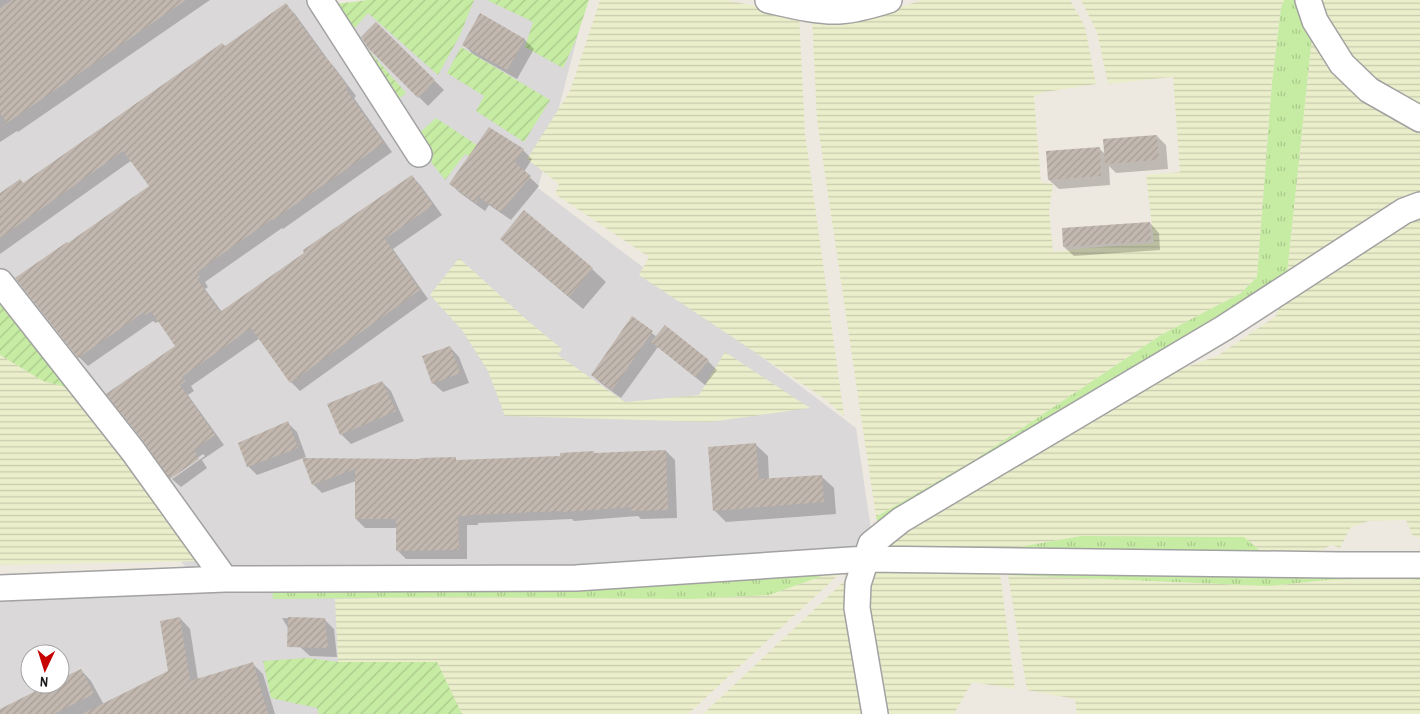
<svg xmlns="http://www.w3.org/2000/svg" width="1420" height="714" font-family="'Archivo Narrow',sans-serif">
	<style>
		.residential { fill: #dad8d8; fill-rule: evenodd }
		.farmland { fill: url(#farmland-rules) }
		.grass { fill: url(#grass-tufts) }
		.garden { fill: url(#garden-furrows) }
		.shadow { fill: #0003 }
		.building { fill: url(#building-hatch) }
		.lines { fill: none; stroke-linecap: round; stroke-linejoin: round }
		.minor-casing { stroke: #a2a2a2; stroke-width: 28 }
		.minor { stroke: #fff; stroke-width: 25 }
	</style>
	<defs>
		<pattern id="farmland-rules" width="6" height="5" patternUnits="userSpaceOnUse" patternTransform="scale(1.25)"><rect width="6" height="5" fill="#ebeeca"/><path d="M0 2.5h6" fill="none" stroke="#c9ccad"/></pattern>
		<pattern id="grass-tufts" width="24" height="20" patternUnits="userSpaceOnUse" patternTransform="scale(1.25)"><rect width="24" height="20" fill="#c6eba3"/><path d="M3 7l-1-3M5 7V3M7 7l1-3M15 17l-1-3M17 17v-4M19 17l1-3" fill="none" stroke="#aac98c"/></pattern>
		<pattern id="garden-furrows" width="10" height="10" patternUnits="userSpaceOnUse" patternTransform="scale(1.25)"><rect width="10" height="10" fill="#c6eba3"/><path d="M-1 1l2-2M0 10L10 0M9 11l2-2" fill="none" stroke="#aac98c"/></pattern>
		<pattern id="building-hatch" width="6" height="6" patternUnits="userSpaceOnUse" patternTransform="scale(1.25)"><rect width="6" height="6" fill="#c2b8b0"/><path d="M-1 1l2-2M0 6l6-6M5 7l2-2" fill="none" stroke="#a69e97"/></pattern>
	</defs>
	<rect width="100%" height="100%" fill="#eee9e0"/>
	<path class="residential" d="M 0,0 L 329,0 L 341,17 L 430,0 L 587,0 L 538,188 L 856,428 L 875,556 L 360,599 L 435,714 L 0,714 L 0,579 L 187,569 L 0,321 ZM 30,654 L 60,654 L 60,684 L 30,684 Z"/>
	<path class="farmland" d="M 600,0 L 725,0 L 799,14 L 805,133 L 844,416 L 825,399 L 639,275 L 649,257 L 555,194 L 559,184 L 527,159 L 570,91 Z
		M 922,0 L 1070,0 L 1085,27 L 1096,84 L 1045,92 L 1034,96 L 1041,182 L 1053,184 L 1049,211 L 1053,252 L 1086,248 L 1154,243 L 1146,175 L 1180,172 L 1173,77 L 1108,84 L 1097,32 L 1081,0 L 1284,0 L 1281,8 L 1272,82 L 1257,277 L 1241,293 L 1161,335 L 976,459 L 876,517 L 817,120 L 812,17 L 889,11 Z
		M 1313,0 L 1420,0 L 1420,109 L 1385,90 L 1343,53 Z
		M 1313,27 L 1420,124 L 1420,199 L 1286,283 Z
		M 1420,217 L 1420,538 L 1413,536 L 1406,520 L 1369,521 L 1351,527 L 1340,548 L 1331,545 L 1314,555 L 1263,553 L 1244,537 L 1134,536 L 1081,536 L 984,553 L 886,553 L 899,536 L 937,515 L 1067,434 L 1181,369 L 1217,356 L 1276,316 L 1281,301 L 1380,235 Z
		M 459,258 L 528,321 L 562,349 L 558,355 L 625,402 L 699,395 L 725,352 L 810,408 L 710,422 L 505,416 L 488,371 L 462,330 L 430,295 Z
		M 0,355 L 43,381 L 74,389 L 200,561 L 0,565 Z
		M 847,567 L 688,714 L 462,714 L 437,662 L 338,662 L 335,599 L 457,597 L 693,599 L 769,595 Z
		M 875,569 L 1000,573 L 1015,689 L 972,682 L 954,714 L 885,714 L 864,606 Z
		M 853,573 L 866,714 L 703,714 Z
		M 1008,575 L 1269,586 L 1327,580 L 1399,578 L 1420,580 L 1420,714 L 1077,714 L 1075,699 L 1027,690 Z"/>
	<path class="grass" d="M 1284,0 L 1297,0 L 1313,27 L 1286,283 L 880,529 L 876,517 L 976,459 L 1161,335 L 1241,293 L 1257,277 L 1272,82 L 1281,8 Z
		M 1081,536 L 1244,537 L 1263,553 L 984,553 Z
		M 1008,564 L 1420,569 L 1420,580 L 1399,578 L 1327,580 L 1269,586 L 1008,575 Z
		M 847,567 L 769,595 L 693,599 L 457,597 L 273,599 L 272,586 Z"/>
	<path class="garden" d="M 368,0 L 474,0 L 460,35 L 438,75 L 368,13 L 352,31 L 406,93 L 391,105 L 327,5 Z
		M 487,0 L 589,0 L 575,42 L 563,68 L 525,47 L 533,22 Z
		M 461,47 L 550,100 L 524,142 L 476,111 L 484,96 L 447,73 Z
		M 436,118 L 511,168 L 505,174 L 465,154 L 445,180 L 424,153 L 416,136 Z
		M 0,298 L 74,389 L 43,381 L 0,355 Z
		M 308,658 L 339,662 L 437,662 L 462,714 L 319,714 L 317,708 L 271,698 L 263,661 Z"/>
	<path class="shadow" d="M 0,0 L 210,0 L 18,132 L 17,131 L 0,142 Z
		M 286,5 L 295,14 L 329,61 L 335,68 L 356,96 L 354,98 L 392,152 L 283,229 L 282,228 L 205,282 L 208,287 L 205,289 L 222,312 L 412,176 L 421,186 L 442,215 L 393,249 L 428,299 L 300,391 L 291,382 L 260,338 L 191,386 L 194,391 L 188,395 L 224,445 L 202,460 L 207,468 L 181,487 L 172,479 L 205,456 L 203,454 L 171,477 L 177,346 L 159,321 L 156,323 L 153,321 L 88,366 L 79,357 L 68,245 L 151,186 L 132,160 L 0,254 L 0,195 L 23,184 Z
		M 480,15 L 525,40 L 534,49 L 517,79 L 473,54 L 463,44 Z
		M 376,23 L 444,90 L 428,106 L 369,48 Z
		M 1157,136 L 1166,145 L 1168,169 L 1116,173 L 1109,166 L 1110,185 L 1059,189 L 1049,180 L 1099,148 L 1106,155 Z
		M 523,150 L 532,159 L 524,172 L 539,186 L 511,220 L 489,205 L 485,211 L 460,193 L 451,184 Z
		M 524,212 L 592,269 L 606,282 L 583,309 L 515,252 L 501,239 Z
		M 1150,223 L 1159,233 L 1160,250 L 1074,256 L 1064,247 Z
		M 633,318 L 657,337 L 708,361 L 717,370 L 705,385 L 658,347 L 621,398 L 602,384 L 592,375 Z
		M 450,347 L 459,357 L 469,383 L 443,392 L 433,383 Z
		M 382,382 L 391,391 L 404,421 L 351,444 L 341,434 Z
		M 288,423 L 297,432 L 306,457 L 257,475 L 248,466 Z
		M 755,444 L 768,456 L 769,479 L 821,476 L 834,488 L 836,514 L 726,522 L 714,510 Z
		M 666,451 L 675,460 L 677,518 L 641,519 L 638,516 L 574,521 L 572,519 L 478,523 L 478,525 L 467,525 L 467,559 L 406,559 L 397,550 L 397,528 L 365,528 L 356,519 L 356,481 L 322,493 L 313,484 L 304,459 L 422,461 L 455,459 L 458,461 L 561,457 L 595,454 Z
		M 180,618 L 190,629 L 198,680 L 252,663 L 263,674 L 275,714 L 111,714 L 169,672 Z
		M 282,618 L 325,620 L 334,629 L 337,657 L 310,656 L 300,647 Z
		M 81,670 L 91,681 L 104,705 L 86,714 L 0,714 L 0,710 L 53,684 L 60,684 L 60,680 Z"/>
	<path class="building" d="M 12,0 L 186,0 L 7,123 L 0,113 L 0,8 Z
		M 286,3 L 325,58 L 326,57 L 348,87 L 345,88 L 384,143 L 273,220 L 272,219 L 197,272 L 200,277 L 197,279 L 220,312 L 304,253 L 303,250 L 412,175 L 433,205 L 385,239 L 420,290 L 290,383 L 251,328 L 182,377 L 186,381 L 180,385 L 215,435 L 194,450 L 199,459 L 170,479 L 144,442 L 106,394 L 175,346 L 151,311 L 146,315 L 144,312 L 78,358 L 15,278 L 67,242 L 68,243 L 149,186 L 123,151 L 0,238 L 0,193 L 20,179 L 23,183 L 222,43 L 225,46 Z
		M 480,13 L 525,39 L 507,70 L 462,45 Z
		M 376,22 L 435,80 L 418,98 L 368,48 L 361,37 Z
		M 489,127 L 524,149 L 515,163 L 531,176 L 501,212 L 479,197 L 476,203 L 449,184 Z
		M 1157,135 L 1159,160 L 1105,164 L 1103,139 Z
		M 1100,147 L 1101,176 L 1048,180 L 1046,151 Z
		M 524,210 L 593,268 L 569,297 L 500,239 Z
		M 1150,222 L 1151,241 L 1063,247 L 1062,228 Z
		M 632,316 L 653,331 L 612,390 L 591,375 Z
		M 665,325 L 709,360 L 695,377 L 651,342 Z
		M 450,346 L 460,373 L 432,384 L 422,356 Z
		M 382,381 L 396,411 L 340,435 L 327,404 Z
		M 288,421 L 298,448 L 247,467 L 238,443 Z
		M 756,443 L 759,479 L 822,475 L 824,502 L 713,511 L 708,447 Z
		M 666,450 L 668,510 L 631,511 L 631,507 L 563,512 L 563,511 L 469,515 L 469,516 L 458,516 L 459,550 L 396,551 L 396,519 L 355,519 L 355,469 L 312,485 L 302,458 L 420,459 L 420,458 L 456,457 L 456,460 L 560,456 L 560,453 L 594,451 L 594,453 Z
		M 180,617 L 190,681 L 253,662 L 268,714 L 82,714 L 168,671 L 160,621 Z
		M 288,617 L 325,618 L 328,648 L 287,647 Z
		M 81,669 L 94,694 L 54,714 L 0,714 L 0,709 L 50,684 L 60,684 L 60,679 Z"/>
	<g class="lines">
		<defs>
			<path id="minor" d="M 320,0 L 419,154
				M 768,0 C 790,5 817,12 839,11 C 856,10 873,5 889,0
				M 1308,0 L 1315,21 L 1342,64 L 1369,90 L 1420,119
				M 0,282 L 133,451 L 225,579
				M 0,588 L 225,579 L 576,578 L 866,559 L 1339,565 L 1420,565
				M 875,714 L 857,608 L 858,584 L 871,544 L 901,520 L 1224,328 L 1404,211 L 1420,205"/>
		</defs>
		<use href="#minor" class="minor-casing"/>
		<use href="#minor" class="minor"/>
	</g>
	<g transform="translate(45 669) rotate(184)"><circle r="24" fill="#ffffff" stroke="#a4a4a4"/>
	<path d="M0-4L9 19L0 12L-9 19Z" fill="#c70100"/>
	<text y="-8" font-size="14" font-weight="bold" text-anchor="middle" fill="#1b1b1b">N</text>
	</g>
</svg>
